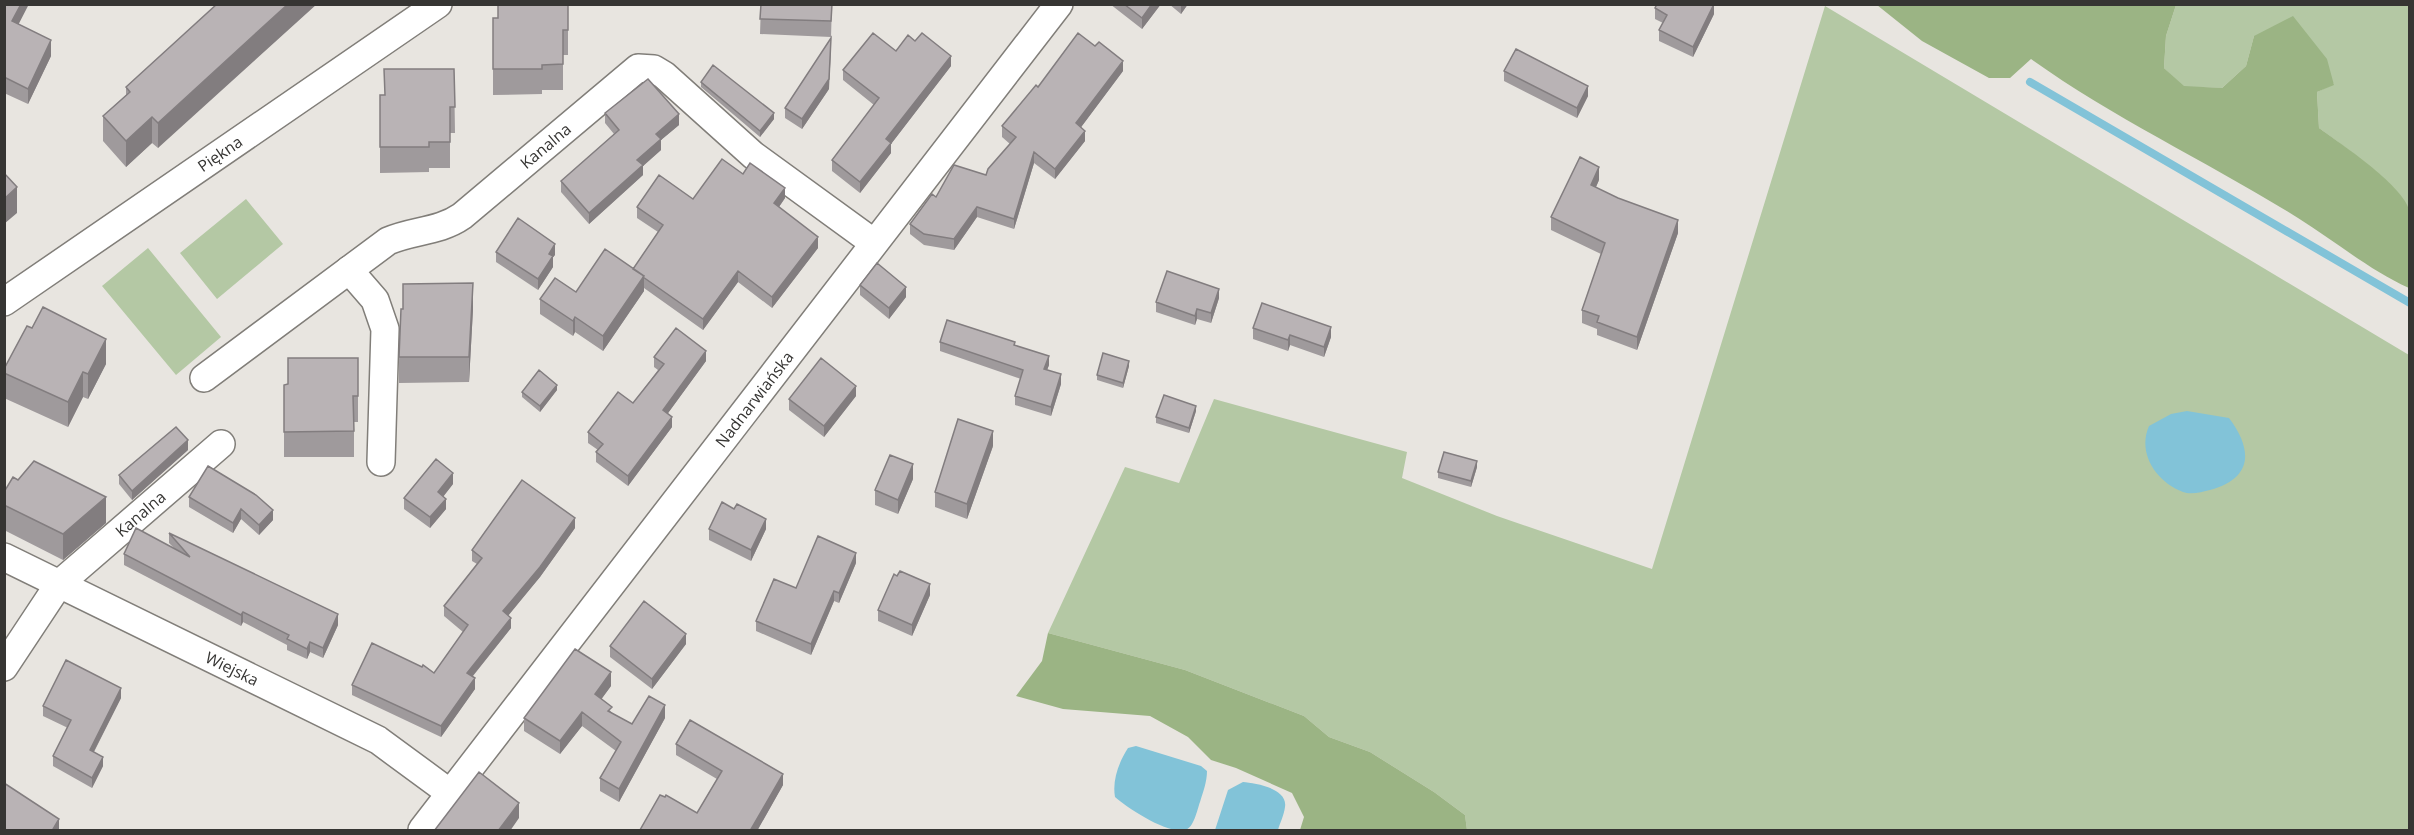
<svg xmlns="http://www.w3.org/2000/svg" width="2414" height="835" font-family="'Open Sans',sans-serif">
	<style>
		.green { fill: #b4c8a4 }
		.forest { fill: #9bb484 }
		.water { fill: #82c3d8 }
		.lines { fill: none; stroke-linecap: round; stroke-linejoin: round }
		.stream { stroke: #82c3d8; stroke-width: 8 }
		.minor-casing { stroke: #817e79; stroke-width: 30 }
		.minor { stroke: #fff; stroke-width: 27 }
		.wall { fill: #9f9a9c }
		.shaded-wall { fill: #827d7f }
		.building { fill: #b9b3b5; stroke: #827d7f; stroke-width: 1.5 }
		.labels { text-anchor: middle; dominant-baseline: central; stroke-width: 4.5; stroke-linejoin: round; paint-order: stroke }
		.street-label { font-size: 16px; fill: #363533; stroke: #e8e5e0 }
	</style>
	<rect width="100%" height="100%" fill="#e8e5e0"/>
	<path class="green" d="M 2176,5 L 2409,5 L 2409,209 C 2385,176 2352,152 2319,128 L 2317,92 L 2334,84 L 2254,36 L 2246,66 L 2222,88 L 2184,87 L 2164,68 L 2166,36 Z
		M 1825,6 L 2409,355 L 2409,830 L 1467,830 L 1465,815 L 1434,792 L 1370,752 L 1329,737 L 1304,716 L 1185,670 L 1048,633 L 1125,467 L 1179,483 L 1214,399 L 1407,452 L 1402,478 L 1497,516 L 1652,569 Z
		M 246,199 L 283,244 L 217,299 L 180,253 Z
		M 148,248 L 221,337 L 176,375 L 102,286 Z"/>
	<path class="forest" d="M 1877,5 L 2176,5 L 2166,36 L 2164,68 L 2184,86 L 2222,88 L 2246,66 L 2254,36 L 2293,16 L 2327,59 L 2334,85 L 2317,92 L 2319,128 C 2341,144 2400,183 2409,209 C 2413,218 2410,274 2409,288 C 2369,270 2335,241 2298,218 C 2210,163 2115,119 2031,59 L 2010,78 L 1989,78 L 1922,41 Z
		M 1048,633 L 1185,670 L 1304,716 L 1329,737 L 1370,752 L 1434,792 L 1465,815 L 1467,830 L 1300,830 L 1304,817 L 1292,793 L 1236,768 L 1211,760 L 1188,737 L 1150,716 L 1063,709 L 1016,696 L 1042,661 Z"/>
	<path class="water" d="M 2187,411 L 2229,418 C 2253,450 2253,478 2210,490 C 2202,492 2191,495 2183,492 C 2156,482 2137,453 2149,426 L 2171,414 Z
		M 1136,746 L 1201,766 L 1207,771 C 1207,782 1203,792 1200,802 C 1197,810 1194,828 1185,830 C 1169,835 1127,808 1115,797 C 1112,780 1119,762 1128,748 Z
		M 1243,782 C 1255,783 1288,788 1285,807 C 1284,815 1280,823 1278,830 L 1215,830 L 1228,790 Z"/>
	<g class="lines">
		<path class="stream" d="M 2030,82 L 2410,303"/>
		<defs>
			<g id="minor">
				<path d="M 349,270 L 375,300 L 385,329 L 381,462"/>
				<path id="s1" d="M 4,302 L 438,4"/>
				<path id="s2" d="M 204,378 L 388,241 C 413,230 439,232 462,216 L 638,68 L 654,69 L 664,75 L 753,155 L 874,243"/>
				<path id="s3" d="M 4,557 L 378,740 L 450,793"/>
				<path id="s4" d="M 4,667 L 59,584 L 221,444"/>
				<path id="s5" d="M 422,830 L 1059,4"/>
			</g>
		</defs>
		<use href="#minor" class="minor-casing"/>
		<use href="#minor" class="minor"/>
	</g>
	<path class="wall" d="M 4,4 L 19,24 L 51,56 L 28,104 L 4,93 Z
		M 217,4 L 158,148 L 152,143 L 126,167 L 103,141 L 103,116 L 126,95 L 126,87 Z
		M 568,4 L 568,55 L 563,55 L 563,90 L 542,90 L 542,94 L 493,95 L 493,18 L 498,18 Z
		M 761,4 L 832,4 L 831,37 L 760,34 Z
		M 1110,4 L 1161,4 L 1142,29 Z
		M 1169,4 L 1188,4 L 1181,14 Z
		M 1655,8 L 1714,14 L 1693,57 L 1659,41 L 1659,30 L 1663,23 L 1655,19 Z
		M 896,51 L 951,66 L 891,144 L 891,153 L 860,193 L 832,171 L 832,160 L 874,105 L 843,80 L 843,70 Z
		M 454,69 L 455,133 L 450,133 L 450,168 L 429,168 L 429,172 L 380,173 L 380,95 L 384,95 Z
		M 1123,71 L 1081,127 L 1085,141 L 1055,179 L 1034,163 L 1014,229 L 977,217 L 954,250 L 924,245 L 910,234 L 910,224 L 936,197 L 986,175 L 1010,144 L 1002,137 L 1002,126 L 1038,87 Z
		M 1504,71 L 1588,96 L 1577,118 L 1504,81 Z
		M 701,82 L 774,119 L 760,137 L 701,87 Z
		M 829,89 L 802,129 L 785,118 L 785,108 Z
		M 605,113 L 679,125 L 661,140 L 661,150 L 643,166 L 643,175 L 589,224 L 561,192 L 561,181 L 614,134 L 605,123 Z
		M 743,174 L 785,198 L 779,207 L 818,248 L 772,308 L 738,282 L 703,330 L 644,288 L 644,291 L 603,351 L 575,332 L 573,336 L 540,314 L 540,299 L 576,292 L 633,269 L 658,232 L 637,218 L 637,207 L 693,199 Z
		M 1599,180 L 1596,187 L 1678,233 L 1637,350 L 1597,335 L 1597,329 L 1582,323 L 1582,310 L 1601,254 L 1551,230 L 1551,217 Z
		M 496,252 L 555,255 L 553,257 L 553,267 L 538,290 L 496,262 Z
		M 860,285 L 906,297 L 889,319 L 860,295 Z
		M 1219,298 L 1211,323 L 1197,319 L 1195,325 L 1156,312 L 1156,302 Z
		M 403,309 L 473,309 L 469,382 L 399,383 L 399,357 Z
		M 1253,328 L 1331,337 L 1324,357 L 1290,345 L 1288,351 L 1253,339 Z
		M 940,342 L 1015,345 L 1049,365 L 1047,370 L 1061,384 L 1051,416 L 1015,405 L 1015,396 L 1021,379 L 940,351 Z
		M 654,357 L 706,361 L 668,413 L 672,427 L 628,486 L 596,462 L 596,452 L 598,450 L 588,443 L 588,432 L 633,403 L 658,370 L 654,367 Z
		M 358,358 L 358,422 L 354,422 L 354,457 L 284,457 L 284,385 L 288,384 Z
		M 106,364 L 88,399 L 83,397 L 68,427 L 4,398 L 4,369 Z
		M 1129,366 L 1123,388 L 1097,380 L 1097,375 Z
		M 557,390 L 540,412 L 522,397 L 522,392 Z
		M 856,396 L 824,437 L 789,410 L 789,399 Z
		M 1196,411 L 1189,433 L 1156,423 L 1156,417 Z
		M 993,446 L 967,519 L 935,507 L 935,492 Z
		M 188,450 L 132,500 L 119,484 L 119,475 Z
		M 1477,467 L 1471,487 L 1438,478 L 1438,472 Z
		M 913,479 L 898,514 L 875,505 L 875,490 Z
		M 453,484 L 443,497 L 446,509 L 430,528 L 404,509 L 404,498 Z
		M 4,492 L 106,523 L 63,560 L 4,530 Z
		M 256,495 L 273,520 L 259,535 L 241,519 L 233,533 L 189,507 L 189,497 Z
		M 575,528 L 540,577 L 508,615 L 511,628 L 473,676 L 475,689 L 441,737 L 352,695 L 352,685 L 434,673 L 463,632 L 444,616 L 444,606 L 477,564 L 472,561 L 472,550 Z
		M 709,529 L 766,529 L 751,561 L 709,540 Z
		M 169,533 L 338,625 L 323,658 L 310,652 L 307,659 L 287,650 L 287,645 L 243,622 L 241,626 L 124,565 L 124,554 L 174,548 L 169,543 Z
		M 856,563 L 839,603 L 834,601 L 811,655 L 756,631 L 756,621 Z
		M 930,595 L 912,636 L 878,621 L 878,610 Z
		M 686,644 L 652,689 L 610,657 L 610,646 Z
		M 611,686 L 601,699 L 612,713 L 632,724 L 665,718 L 619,802 L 600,791 L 600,778 L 616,751 L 582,726 L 560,754 L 524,731 L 524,718 Z
		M 121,698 L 94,752 L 103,766 L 92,788 L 53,766 L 53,756 L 68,728 L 43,716 L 43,706 Z
		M 676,744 L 783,785 L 757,831 L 640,831 L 640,830 L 697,813 L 717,779 L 676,755 Z"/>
	<path class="shaded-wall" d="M 21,4 L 29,4 L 12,37 L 12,21 Z
		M 288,4 L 317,4 L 158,148 L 158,123 Z
		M 1152,4 L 1161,4 L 1142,29 L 1142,18 Z
		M 1181,4 L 1188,4 L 1181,14 Z
		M 1714,4 L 1714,14 L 1693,57 L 1693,47 Z
		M 51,40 L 51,56 L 28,104 L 28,89 Z
		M 831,48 L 829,89 L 802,129 L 802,119 Z
		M 951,56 L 951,66 L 891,144 L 891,153 L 860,193 L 860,182 L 886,139 Z
		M 1123,61 L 1123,71 L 1076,134 L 1076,123 Z
		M 1588,86 L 1588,96 L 1577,118 L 1577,108 Z
		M 774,113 L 774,119 L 760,137 L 760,131 Z
		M 679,114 L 679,125 L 661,140 L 661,150 L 643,166 L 643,175 L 589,224 L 589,213 L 637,160 L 656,134 Z
		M 152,117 L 152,143 L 126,167 L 126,141 Z
		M 1085,131 L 1085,141 L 1055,179 L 1055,169 Z
		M 1034,152 L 1034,163 L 1014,229 L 1014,219 Z
		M 1599,167 L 1599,180 L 1591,198 L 1591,185 Z
		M 17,187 L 17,213 L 4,224 L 4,199 Z
		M 785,188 L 785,198 L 774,214 L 774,203 Z
		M 977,207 L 977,217 L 954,250 L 954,239 Z
		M 1678,220 L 1678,233 L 1637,350 L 1637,337 Z
		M 818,237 L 818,248 L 772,308 L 772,297 Z
		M 555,244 L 555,255 L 553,257 L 553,267 L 538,290 L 538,279 L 549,254 Z
		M 738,271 L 738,282 L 703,330 L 703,319 Z
		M 644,276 L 644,291 L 603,351 L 603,336 Z
		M 473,283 L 473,309 L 469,382 L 469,357 Z
		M 906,287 L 906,297 L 889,319 L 889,308 Z
		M 1219,289 L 1219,298 L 1211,323 L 1211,313 Z
		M 1197,309 L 1197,319 L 1195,325 L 1195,316 Z
		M 575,317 L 575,332 L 573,336 L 573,321 Z
		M 1331,327 L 1331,337 L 1324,357 L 1324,347 Z
		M 1290,335 L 1290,345 L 1288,351 L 1288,340 Z
		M 106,339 L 106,364 L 88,399 L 88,374 Z
		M 706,351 L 706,361 L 663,420 L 663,410 Z
		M 1049,356 L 1049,365 L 1044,378 L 1044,369 Z
		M 1129,361 L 1129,366 L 1123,388 L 1123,383 Z
		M 83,372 L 83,397 L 68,427 L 68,402 Z
		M 1061,374 L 1061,384 L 1051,416 L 1051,407 Z
		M 557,385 L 557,390 L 540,412 L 540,406 Z
		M 856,386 L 856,396 L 824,437 L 824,426 Z
		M 1196,406 L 1196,411 L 1189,433 L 1189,428 Z
		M 672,417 L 672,427 L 628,486 L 628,476 Z
		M 993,431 L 993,446 L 967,519 L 967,504 Z
		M 188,440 L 188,450 L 132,500 L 132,491 Z
		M 1477,461 L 1477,467 L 1471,487 L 1471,481 Z
		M 913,464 L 913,479 L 898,514 L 898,500 Z
		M 453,473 L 453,484 L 438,503 L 438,492 Z
		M 106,497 L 106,523 L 63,560 L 63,534 Z
		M 446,499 L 446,509 L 430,528 L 430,517 Z
		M 241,509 L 241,519 L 233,533 L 233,523 Z
		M 273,510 L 273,520 L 259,535 L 259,525 Z
		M 575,518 L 575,528 L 540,577 L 503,622 L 503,611 Z
		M 766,519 L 766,529 L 751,561 L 751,550 Z
		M 856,553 L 856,563 L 839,603 L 839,593 Z
		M 930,584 L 930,595 L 912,636 L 912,625 Z
		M 834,591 L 834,601 L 811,655 L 811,644 Z
		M 243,612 L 243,622 L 241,626 L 241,615 Z
		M 338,614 L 338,625 L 323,658 L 323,648 Z
		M 511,618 L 511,628 L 467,683 L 467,673 Z
		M 686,634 L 686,644 L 652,689 L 652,679 Z
		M 310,642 L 310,652 L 307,659 L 307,649 Z
		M 611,672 L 611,686 L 595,708 L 595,694 Z
		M 475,678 L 475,689 L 441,737 L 441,726 Z
		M 121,688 L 121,698 L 90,759 L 90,750 Z
		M 665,705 L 665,718 L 619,802 L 619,789 Z
		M 582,712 L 582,726 L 560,754 L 560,741 Z
		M 103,757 L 103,766 L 92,788 L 92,778 Z
		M 783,774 L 783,785 L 757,831 L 750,831 Z
		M 519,803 L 519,818 L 510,831 L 498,831 Z
		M 59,819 L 59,831 L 52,831 Z"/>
	<path class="building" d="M 4,4 L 21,4 L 12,21 L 51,40 L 28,89 L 4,77 Z
		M 217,4 L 288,4 L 158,123 L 152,117 L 126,141 L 103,116 L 130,92 L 126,87 Z
		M 498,4 L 568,4 L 568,30 L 563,30 L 563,64 L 542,65 L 542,69 L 493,69 L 493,18 L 498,18 Z
		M 761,4 L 832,4 L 831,21 L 760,19 Z
		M 1124,4 L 1152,4 L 1142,18 Z
		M 1657,4 L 1714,4 L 1693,47 L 1659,30 L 1667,15 L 1655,8 Z
		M 873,33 L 896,51 L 908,35 L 915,41 L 922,33 L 951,56 L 886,139 L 891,143 L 860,182 L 832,160 L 879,98 L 843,70 Z
		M 1078,33 L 1095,46 L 1099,42 L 1123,61 L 1076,123 L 1085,131 L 1055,169 L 1034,152 L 1014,219 L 977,207 L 954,239 L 924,234 L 910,224 L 932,194 L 936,197 L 954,165 L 986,175 L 988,169 L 1016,137 L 1002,126 L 1036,85 L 1038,87 Z
		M 831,38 L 829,79 L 802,119 L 785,108 Z
		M 1516,49 L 1588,86 L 1577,108 L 1504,71 Z
		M 713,65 L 774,113 L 760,131 L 701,82 Z
		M 384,69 L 454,69 L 455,107 L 450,107 L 450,142 L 429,142 L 429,147 L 380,147 L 380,95 L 385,95 Z
		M 648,79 L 679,114 L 656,134 L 661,139 L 637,160 L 643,165 L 589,213 L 561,181 L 619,130 L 605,113 Z
		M 1580,157 L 1599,167 L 1591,185 L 1618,198 L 1678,220 L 1637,337 L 1597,322 L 1599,316 L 1582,310 L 1605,243 L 1551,217 Z
		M 722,159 L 743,174 L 750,163 L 785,188 L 774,203 L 818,237 L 772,297 L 738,271 L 703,319 L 643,277 L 644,276 L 633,269 L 663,225 L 637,207 L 659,175 L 693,199 Z
		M 4,173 L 17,187 L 4,199 Z
		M 518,218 L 555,244 L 549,254 L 553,256 L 538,279 L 496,252 Z
		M 605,249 L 644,276 L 603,336 L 575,317 L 573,321 L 540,299 L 555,278 L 576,292 Z
		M 877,263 L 906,287 L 889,308 L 860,285 Z
		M 1167,271 L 1219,289 L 1211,313 L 1197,309 L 1195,316 L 1156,302 Z
		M 473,283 L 469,357 L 399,357 L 401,309 L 403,309 L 403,284 Z
		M 1262,303 L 1331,327 L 1324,347 L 1290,335 L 1288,340 L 1253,328 Z
		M 43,307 L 106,339 L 88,374 L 83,372 L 68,402 L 4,373 L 4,369 L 27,326 L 32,328 Z
		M 947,320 L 1015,342 L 1014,345 L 1049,356 L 1044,369 L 1061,374 L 1051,407 L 1015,396 L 1023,370 L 940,342 Z
		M 676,328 L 706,351 L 663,410 L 672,417 L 628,476 L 596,452 L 603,444 L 588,432 L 618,392 L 633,403 L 664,364 L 654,357 Z
		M 1103,353 L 1129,361 L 1123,383 L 1097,375 Z
		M 288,358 L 358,358 L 358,396 L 353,396 L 354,431 L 284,432 L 284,385 L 288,384 Z
		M 821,358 L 856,386 L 824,426 L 789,399 Z
		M 539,370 L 557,385 L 540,406 L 522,392 Z
		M 1164,395 L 1196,406 L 1189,428 L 1156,417 Z
		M 958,419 L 993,431 L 967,504 L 935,492 Z
		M 176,427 L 188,440 L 132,491 L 119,475 Z
		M 1444,452 L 1477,461 L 1471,481 L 1438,472 Z
		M 890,455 L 913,464 L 898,500 L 875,490 Z
		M 436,459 L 453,473 L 438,492 L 446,499 L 430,517 L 404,498 Z
		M 34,461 L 106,497 L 63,534 L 4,505 L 4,492 L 13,477 L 18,480 Z
		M 208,466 L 256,495 L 273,510 L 259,525 L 241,509 L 233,523 L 189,497 Z
		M 522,480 L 575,518 L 540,567 L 503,611 L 511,618 L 467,673 L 475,678 L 441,726 L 352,685 L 372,643 L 422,667 L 423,665 L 434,673 L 468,625 L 444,606 L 482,558 L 472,550 Z
		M 722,502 L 734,509 L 737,504 L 766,519 L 751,550 L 709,529 Z
		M 136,528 L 190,557 L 169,533 L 338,614 L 323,648 L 310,642 L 307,649 L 287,639 L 289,635 L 243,612 L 241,615 L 124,554 Z
		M 818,536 L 856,553 L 839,593 L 834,591 L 811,644 L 756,621 L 774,579 L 796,588 Z
		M 900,571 L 930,584 L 912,625 L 878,610 L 894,574 L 897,576 Z
		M 644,601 L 686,634 L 652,679 L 610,646 Z
		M 575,649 L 611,672 L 595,694 L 612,707 L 608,711 L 632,724 L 649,696 L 665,705 L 619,789 L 600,778 L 621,742 L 582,712 L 560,741 L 524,718 Z
		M 66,660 L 121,688 L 90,750 L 103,757 L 92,778 L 53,756 L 71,720 L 43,706 Z
		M 690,720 L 783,774 L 750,831 L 642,831 L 640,830 L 660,795 L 665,797 L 666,795 L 697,813 L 722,771 L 676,744 Z
		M 479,772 L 519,803 L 498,831 L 434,831 Z
		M 4,783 L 59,819 L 52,831 L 4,831 Z"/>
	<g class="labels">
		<g class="street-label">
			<text stroke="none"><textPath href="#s2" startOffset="417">Kanalna</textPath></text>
			<text stroke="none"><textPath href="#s1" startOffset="262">Piękna</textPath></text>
			<text stroke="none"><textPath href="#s5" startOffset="544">Nadnarwiańska</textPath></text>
			<text stroke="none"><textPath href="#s4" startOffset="207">Kanalna</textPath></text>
			<text stroke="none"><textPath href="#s3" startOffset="254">Wiejska</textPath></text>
		</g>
	</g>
	<rect width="2414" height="835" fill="none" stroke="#363533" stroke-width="12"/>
</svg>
